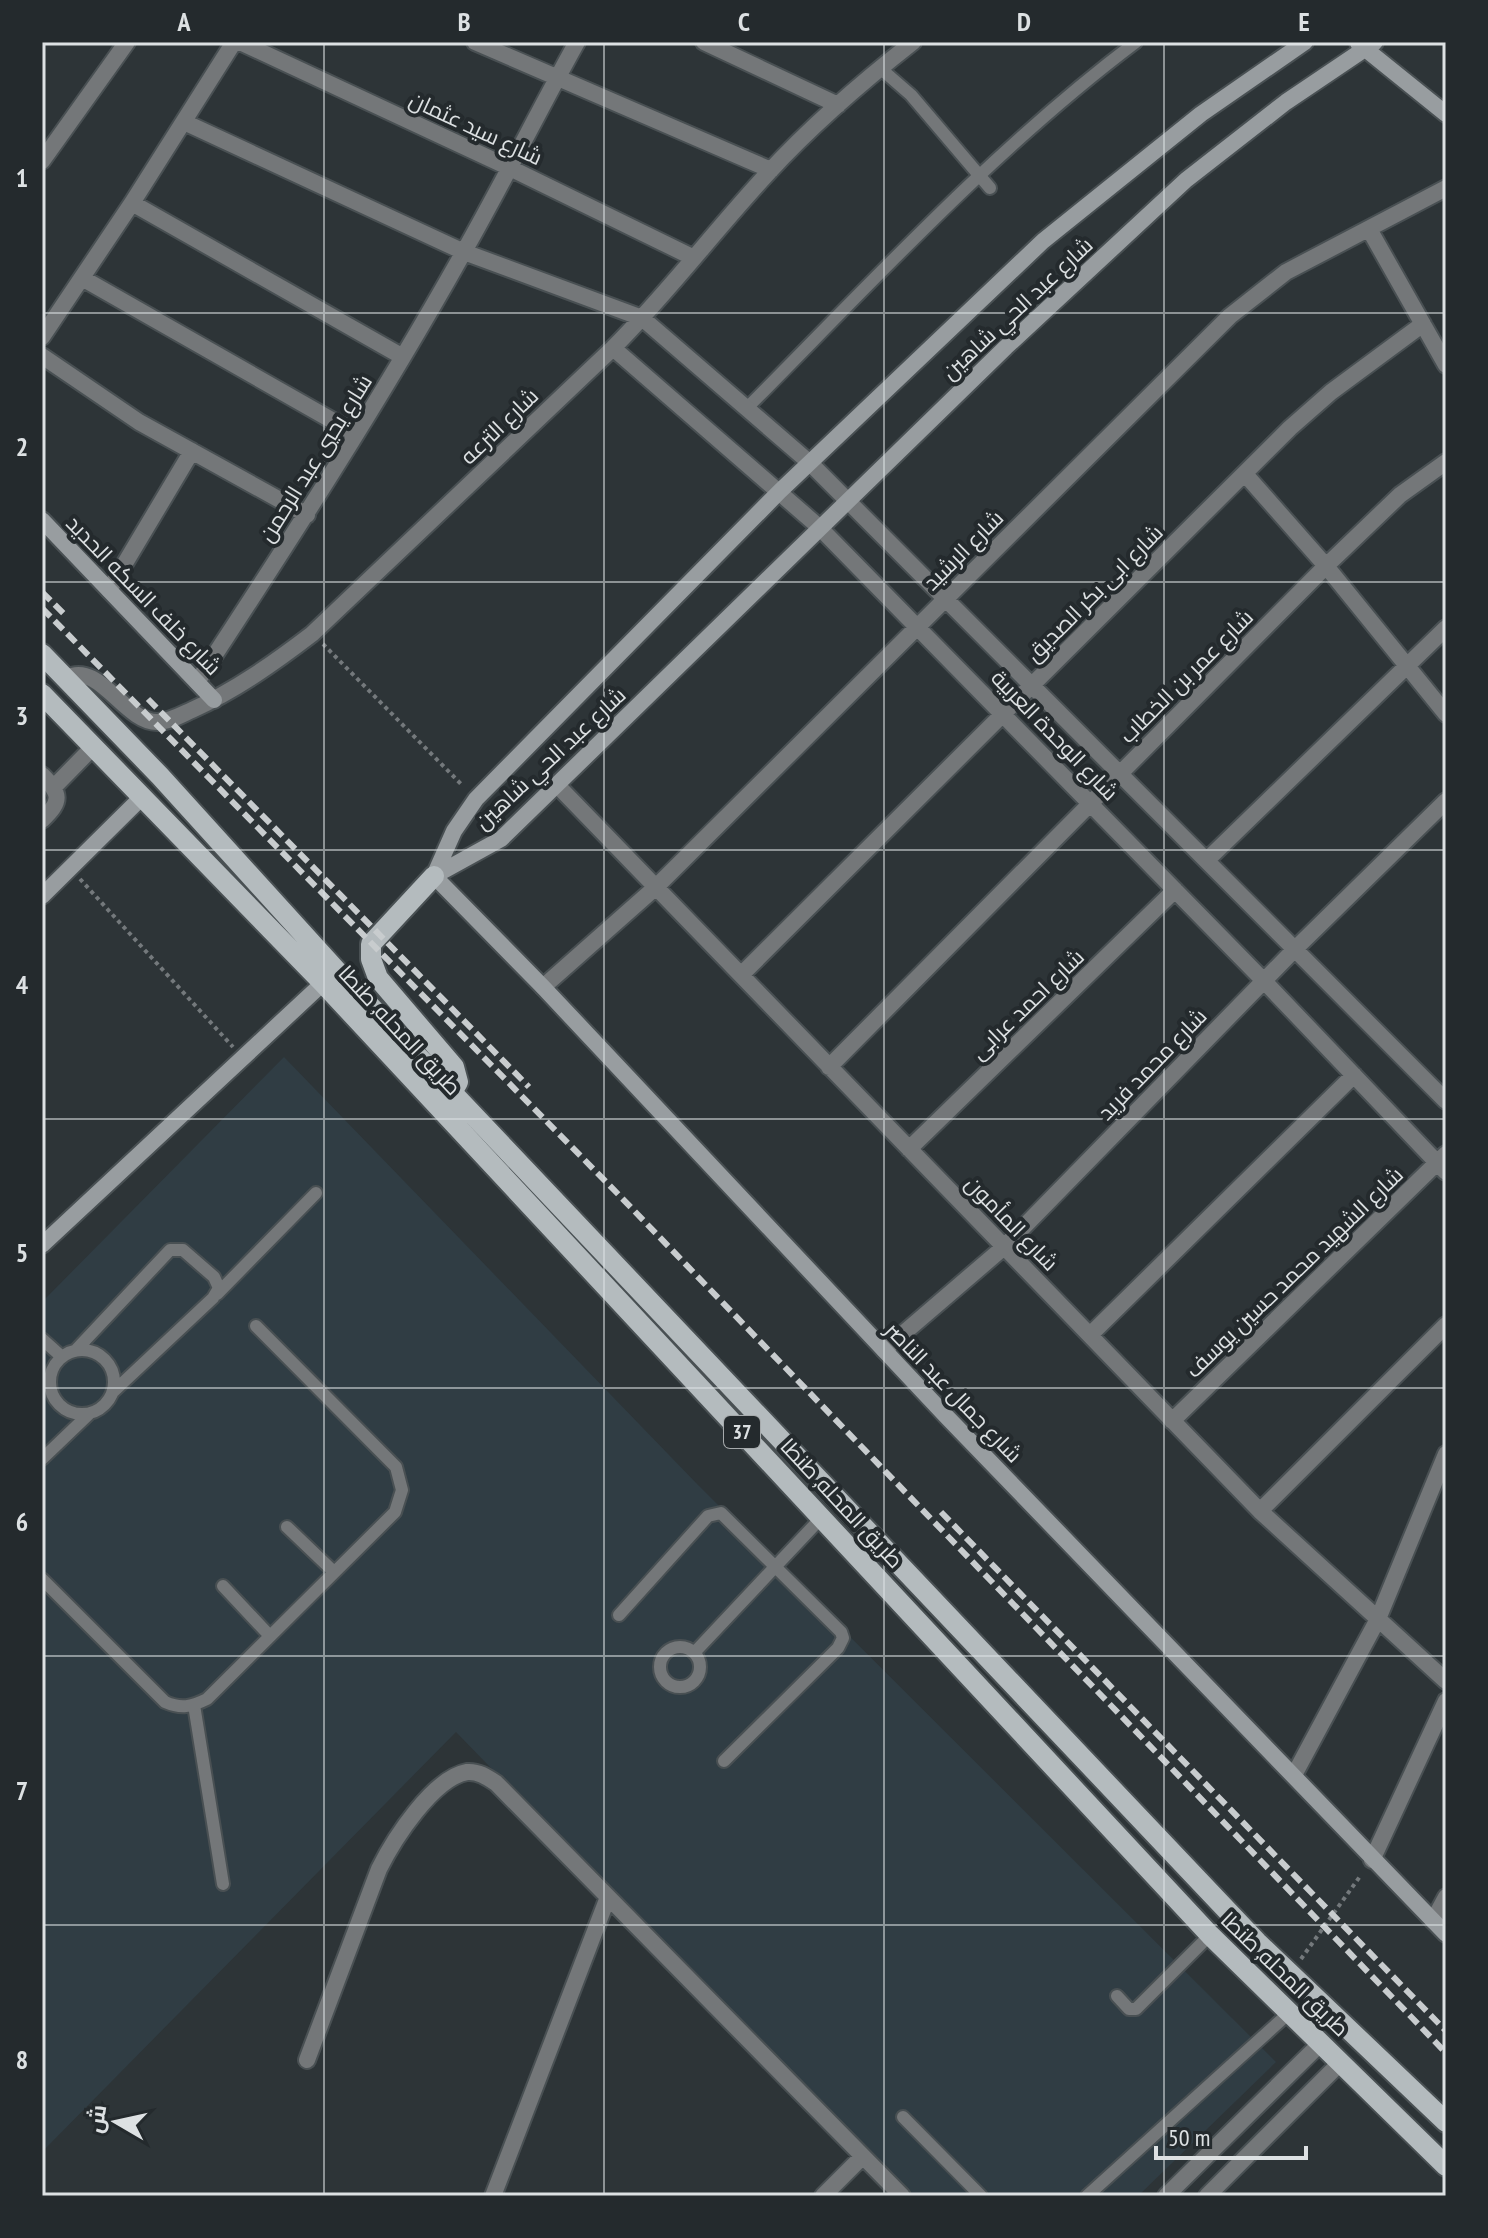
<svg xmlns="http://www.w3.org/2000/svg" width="1488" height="2238" font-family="'PT Sans Narrow',Cairo,sans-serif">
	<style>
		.built { fill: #303d44 }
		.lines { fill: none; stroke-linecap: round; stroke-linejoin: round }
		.lane-casing { stroke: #495053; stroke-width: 16 }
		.street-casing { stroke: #495053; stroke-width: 20 }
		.secondary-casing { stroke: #495053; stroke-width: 20 }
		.primary-casing { stroke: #495053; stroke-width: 24 }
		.path { stroke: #74797c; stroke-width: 4; stroke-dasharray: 4 4; stroke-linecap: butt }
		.lane { stroke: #747779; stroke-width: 12 }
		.street { stroke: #747779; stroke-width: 16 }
		.secondary { stroke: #989da0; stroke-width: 16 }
		.primary { stroke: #b4bbbe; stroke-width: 20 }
		.rail { stroke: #c8ccce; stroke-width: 6; stroke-dasharray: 12 6; stroke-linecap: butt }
		.grid { fill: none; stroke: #dde1e3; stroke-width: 2; stroke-opacity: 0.55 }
		.labels { text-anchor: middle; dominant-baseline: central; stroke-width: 8; stroke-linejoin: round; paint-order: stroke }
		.shield { fill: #242a2d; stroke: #a6aaac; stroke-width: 2 }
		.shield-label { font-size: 20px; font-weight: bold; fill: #dde1e3 }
		.street-label { font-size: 22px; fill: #dde1e3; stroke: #242a2d }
		.neatline { fill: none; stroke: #dde1e3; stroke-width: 3 }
		.grid-label { font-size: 26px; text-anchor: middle; font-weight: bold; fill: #dde1e3 }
	</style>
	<rect width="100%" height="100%" fill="#2d3437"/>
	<path class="built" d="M 284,1057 L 698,1485 L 1276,2062 L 1138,2196 L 906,2196 L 456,1732 L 42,2152 L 42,1302 Z"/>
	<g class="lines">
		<defs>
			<path id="lane" d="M 880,68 L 911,95 L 990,188
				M 747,408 C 872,282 994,149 1136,42
				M 217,1294 L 316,1193
				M 42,1339 L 62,1357
				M50 1382a32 32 0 1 1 64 0a32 32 0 1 1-64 0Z
				M 75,1351 L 170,1250 L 183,1250 L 214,1277 L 219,1288 L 213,1298 L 113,1392
				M 42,1459 L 89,1414
				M 287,1527 L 334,1572
				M 42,1579 L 165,1702 C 181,1709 191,1707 207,1699 L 395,1512 L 402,1490 L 396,1467 L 256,1326
				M 223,1586 L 269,1635
				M 619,1615 L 708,1516 L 721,1513 L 841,1632 L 843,1638 L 838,1648 L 724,1761
				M660 1667a20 20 0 1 1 40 0a20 20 0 1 1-40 0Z
				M 694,1653 L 822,1517
				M 194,1705 L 223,1884
				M 1117,1996 L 1129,2009 L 1136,2009 L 1210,1935
				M 903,2117 L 981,2196
				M 1087,2196 L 1290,2012"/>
			<path id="street" d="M 240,42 L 508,167 L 692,257
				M 475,42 L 771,170
				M 704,42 L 838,105
				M 184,122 L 464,252 L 642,318 L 810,463 L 1446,1101
				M 42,161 L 127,42
				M 132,203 L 403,357
				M 1369,229 L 1446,365
				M 82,278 L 356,434
				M 42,337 L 132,203 L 234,42
				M 613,348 L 819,527 L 1264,981 L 1446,1172
				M 42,356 L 139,422 L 307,515
				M 1245,474 L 1326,566 L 1446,714
				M 109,590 L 192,451
				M 67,678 C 99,661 125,722 157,722 C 169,722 181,715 192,710 C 236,690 274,663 312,634 L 613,348 C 668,293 715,230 768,173 C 812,125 862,82 913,42
				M 197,682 C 289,542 380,401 462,255 C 502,185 538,112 577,42
				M 42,775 C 61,794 62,801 42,820
				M 557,785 L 1260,1511 L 1446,1681
				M 54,787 L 94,746
				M 1207,860 L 1446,628
				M 741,975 L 1290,428 L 1331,392 L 1423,324
				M 543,987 L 656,887 L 1230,316 L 1286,272 L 1446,188
				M 829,1067 L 1326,566 L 1400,495 L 1446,462
				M 909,1149 L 1175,890
				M 1090,1335 L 1354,1075
				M 884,1350 L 1004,1247 L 1295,949 L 1446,801
				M 1172,1421 L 1446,1154
				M 1260,1511 L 1446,1325
				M 1294,1775 L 1378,1619 L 1446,1454
				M 1372,1860 L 1446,1701
				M 1433,1921 L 1446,1897
				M 307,2060 L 379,1869 C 394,1839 433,1778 467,1772 C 478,1771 487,1777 496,1783 L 902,2196
				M 493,2196 L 608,1897
				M 823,2196 L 862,2157
				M 1166,2196 L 1321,2043
				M 1207,2196 L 1341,2062"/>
			<path id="secondary" d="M 1358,43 L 1446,114
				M 42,520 L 214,700
				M 434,876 L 543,987 L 947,1417 L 1446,1934
				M 434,876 L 501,839 L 1006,347 L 1186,180 L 1286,102 L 1375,42
				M 434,876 L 454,831 L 476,799 L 780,491 L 1043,241 L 1201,114 L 1305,42
				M 42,896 L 143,796
				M 42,1245 L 323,983"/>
			<path id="primary" d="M 42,654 L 160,776 L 336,970 L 1257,1942 L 1446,2122
				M 42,694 L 323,983 L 1210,1935 L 1446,2166
				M 434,876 L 371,944 L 371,959 L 378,978 L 454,1067 L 458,1082 L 453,1091"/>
		</defs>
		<use href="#lane" class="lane-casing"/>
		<use href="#street" class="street-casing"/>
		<use href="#secondary" class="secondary-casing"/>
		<use href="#primary" class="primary-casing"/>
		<path class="path" d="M 323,644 L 463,786
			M 80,879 L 233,1047
			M 1301,1959 L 1361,1875"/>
		<use href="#lane" class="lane"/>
		<use href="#street" class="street"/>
		<use href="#secondary" class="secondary"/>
		<use href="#primary" class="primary"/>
		<path class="rail" d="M 42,592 L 64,614
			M 42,608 L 617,1193 L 1446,2053
			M 148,699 L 529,1087
			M 941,1512 L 1446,2031"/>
	</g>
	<path class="grid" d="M 324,42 L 324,2196M 604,42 L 604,2196M 884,42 L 884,2196M 1164,42 L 1164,2196M 42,313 L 1446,313M 42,582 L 1446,582M 42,850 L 1446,850M 42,1119 L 1446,1119M 42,1388 L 1446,1388M 42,1656 L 1446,1656M 42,1925 L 1446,1925"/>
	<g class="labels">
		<rect class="shield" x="724" y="1416" width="36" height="32" rx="6"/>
		<g class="shield-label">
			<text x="742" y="1432">37</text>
		</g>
		<g class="street-label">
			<text transform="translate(476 128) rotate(25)">شارع سيد عثمان</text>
			<text transform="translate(1017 308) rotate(-43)">شارع عبد الحي شاهين</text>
			<text transform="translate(499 426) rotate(-44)">شارع الترعه</text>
			<text transform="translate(315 458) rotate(-58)">شارع يحيي عبد الرحمن</text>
			<text transform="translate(963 550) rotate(-45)">شارع الرشيد</text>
			<text transform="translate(1094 593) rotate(-45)">شارع ابى بكر الصديق</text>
			<text transform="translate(144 595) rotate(46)">شارع خلف السكه الحديد</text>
			<text transform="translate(1186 676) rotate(-45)">شارع عمر بن الخطاب</text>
			<text transform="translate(1055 735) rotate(46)">شارع الوحدة العربية</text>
			<text transform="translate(550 758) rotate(-43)">شارع عبد الحي شاهين</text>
			<text transform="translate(1027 1004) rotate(-44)">شارع احمد عرابى</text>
			<text transform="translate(400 1030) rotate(47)">طريق المحله, طنطا</text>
			<text transform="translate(1152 1064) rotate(-46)">شارع محمد فريد</text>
			<text transform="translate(1012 1223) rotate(46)">شارع المأمون</text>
			<text transform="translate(1294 1272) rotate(-44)">شارع الشهيد محمد حسين يوسف</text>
			<text transform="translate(954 1392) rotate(46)">شارع جمال عبد الناصر</text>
			<text transform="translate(842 1503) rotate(47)">طريق المحله, طنطا</text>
			<text transform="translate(1285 1974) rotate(44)">طريق المحله, طنطا</text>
		</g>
	</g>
	<rect width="1488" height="2238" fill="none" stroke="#242a2d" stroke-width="88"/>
	<g transform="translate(116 2122) rotate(279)" stroke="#242a2d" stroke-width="6" paint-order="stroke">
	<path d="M0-6L14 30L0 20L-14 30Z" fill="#dde1e3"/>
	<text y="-12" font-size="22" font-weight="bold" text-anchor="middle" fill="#dde1e3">ش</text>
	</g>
	<path d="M1156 2146v12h150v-12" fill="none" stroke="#dde1e3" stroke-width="4"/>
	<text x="1168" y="2146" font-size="24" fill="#dde1e3" stroke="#242a2d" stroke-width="6" paint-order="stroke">50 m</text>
	<rect x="44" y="44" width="1400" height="2150" class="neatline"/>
	<g class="grid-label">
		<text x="184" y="31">A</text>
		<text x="464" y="31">B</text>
		<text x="744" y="31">C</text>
		<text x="1024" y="31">D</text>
		<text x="1304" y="31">E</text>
		<text x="22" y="187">1</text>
		<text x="22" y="456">2</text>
		<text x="22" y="725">3</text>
		<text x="22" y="994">4</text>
		<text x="22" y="1262">5</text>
		<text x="22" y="1531">6</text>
		<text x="22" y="1800">7</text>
		<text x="22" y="2069">8</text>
	</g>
</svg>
